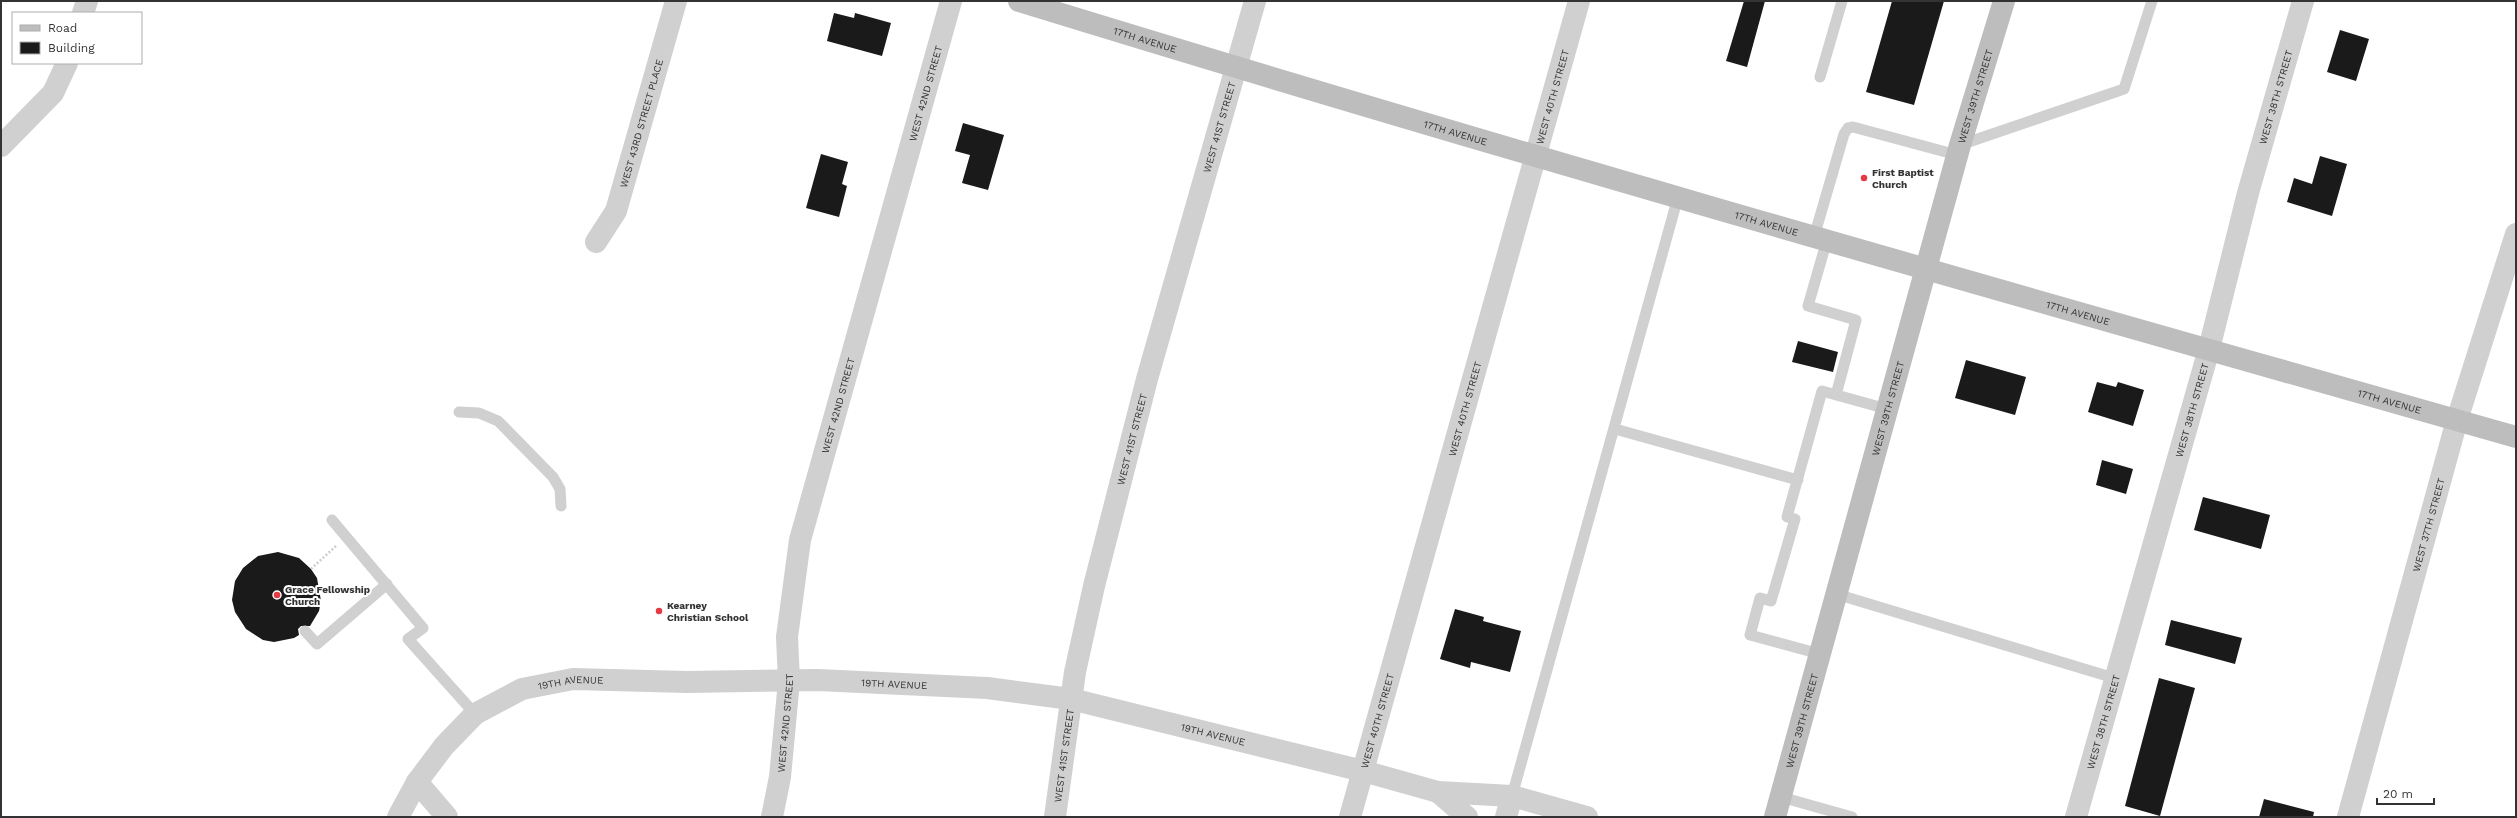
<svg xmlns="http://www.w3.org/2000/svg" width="2517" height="818" font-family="'Work Sans',sans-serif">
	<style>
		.building { fill: #1a1a1a }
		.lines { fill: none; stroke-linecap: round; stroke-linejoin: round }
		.path { stroke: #cdcdcd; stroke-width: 2.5; stroke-dasharray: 2 2; stroke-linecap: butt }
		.lane { stroke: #d0d0d0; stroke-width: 11 }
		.street { stroke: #d0d0d0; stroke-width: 22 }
		.secondary { stroke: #bdbdbd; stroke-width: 22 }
		.poi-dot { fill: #e63946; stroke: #fff; stroke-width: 1.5 }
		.labels { text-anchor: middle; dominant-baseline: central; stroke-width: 4; stroke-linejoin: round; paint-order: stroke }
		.street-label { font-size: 10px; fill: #333; stroke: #fff }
		.poi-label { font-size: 10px; font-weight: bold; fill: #333; stroke: #fff; text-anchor: start }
	</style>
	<rect width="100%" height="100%" fill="#fff"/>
	<path class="building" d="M 1744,1 L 1765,1 L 1747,67 L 1726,61 Z
		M 1892,1 L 1944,1 L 1914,105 L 1866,92 Z
		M 834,13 L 854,18 L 855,13 L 891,23 L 882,56 L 827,41 Z
		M 2340,30 L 2369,39 L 2356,81 L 2327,72 Z
		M 963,123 L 1004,135 L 988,190 L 962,183 L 970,155 L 955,151 Z
		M 821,154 L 848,162 L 842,184 L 847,186 L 839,217 L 806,208 Z
		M 2320,156 L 2347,164 L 2332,216 L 2287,202 L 2294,178 L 2312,184 Z
		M 1798,341 L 1838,352 L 1833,372 L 1792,362 Z
		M 1966,360 L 2026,377 L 2015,415 L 1955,398 Z
		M 2097,382 L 2116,387 L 2118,382 L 2144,390 L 2133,426 L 2088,412 Z
		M 2102,460 L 2133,469 L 2126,494 L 2096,485 Z
		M 2203,497 L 2270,515 L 2261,549 L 2194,530 Z
		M 278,552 L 299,558 L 311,569 L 317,578 L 321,601 L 319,611 L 310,626 L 301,626 L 298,629 L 299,635 L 294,638 L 274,642 L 263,640 L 246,629 L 235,612 L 232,600 L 235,581 L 243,568 L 258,556 Z
		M 1455,609 L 1484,617 L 1483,621 L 1521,631 L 1510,672 L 1471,662 L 1470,668 L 1440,659 Z
		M 2171,620 L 2242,638 L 2235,664 L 2165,645 Z
		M 2159,678 L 2195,688 L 2160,816 L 2125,806 Z
		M 2264,799 L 2314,812 L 2313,817 L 2259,817 Z"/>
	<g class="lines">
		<path class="path" d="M 311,569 L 336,546"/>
		<path class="lane" d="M 1820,77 L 1842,1
			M 1960,145 L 2124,89 L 2152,1
			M 1814,237 L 1844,134 L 1848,128 L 1853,127 L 1957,155
			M 1827,240 L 1808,306 L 1856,320 L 1836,395
			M 459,412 L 479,413 L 498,421 L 553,477 L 560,489 L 561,506
			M 1615,429 L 1798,480
			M 332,520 L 423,628 L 408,639 L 475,714
			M 1836,594 L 2114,678
			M 305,631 L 317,644 L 387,584
			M 1820,654 L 1750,635 L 1760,598 L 1771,601 L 1795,519 L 1787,517 L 1822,391 L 1887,409
			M 1512,796 L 1678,197
			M 1781,797 L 1852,817"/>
		<g class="street">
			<path d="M 83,13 L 87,1"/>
			<path d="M 1,146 L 53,93 L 67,63"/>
			<path id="s1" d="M 596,242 L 616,211 L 676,1"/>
			<path d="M 417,782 L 447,817"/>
			<path d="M 1438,792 L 1467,817"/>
			<path id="s2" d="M 398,817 L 417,782 L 444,746 L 475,714 L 522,689 L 573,679 L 687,682 L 818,680 L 987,688 L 1071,699 L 1363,771 L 1438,792 L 1512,796 L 1587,817"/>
			<path id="s3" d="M 772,817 L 780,777 L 789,681 L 787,637 L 800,540 L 951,1"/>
			<path id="s4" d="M 1055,817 L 1075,672 L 1094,586 L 1147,379 L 1255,1"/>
			<path id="s5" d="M 1350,817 L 1579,1"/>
			<path d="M 1506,817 L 1512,796"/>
			<path id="s6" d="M 2076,817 L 2209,349 L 2248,193 L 2303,1"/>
			<path id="s7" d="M 2348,817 L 2457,420 L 2516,234"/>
		</g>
		<g class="secondary">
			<path id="s8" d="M 1019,1 C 1516,154 2016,295 2516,437"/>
			<path id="s9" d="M 1775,817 L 1960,145 L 2004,1"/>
		</g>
	</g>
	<g class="poi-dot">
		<circle cx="1864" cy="178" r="4"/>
		<circle cx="277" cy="595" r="4"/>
		<circle cx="659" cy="611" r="4"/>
	</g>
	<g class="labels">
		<g class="street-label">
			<text stroke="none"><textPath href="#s8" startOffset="132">17TH AVENUE</textPath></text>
			<text stroke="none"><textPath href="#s3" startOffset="743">WEST 42ND STREET</textPath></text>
			<text stroke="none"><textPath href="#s9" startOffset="748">WEST 39TH STREET</textPath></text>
			<text stroke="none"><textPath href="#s5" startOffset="748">WEST 40TH STREET</textPath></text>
			<text stroke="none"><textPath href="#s6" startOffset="747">WEST 38TH STREET</textPath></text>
			<text stroke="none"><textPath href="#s1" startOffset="128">WEST 43RD STREET PLACE</textPath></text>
			<text stroke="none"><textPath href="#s4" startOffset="710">WEST 41ST STREET</textPath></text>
			<text stroke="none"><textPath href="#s8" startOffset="456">17TH AVENUE</textPath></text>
			<text stroke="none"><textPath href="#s8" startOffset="780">17TH AVENUE</textPath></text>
			<text stroke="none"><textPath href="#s8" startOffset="1104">17TH AVENUE</textPath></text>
			<text stroke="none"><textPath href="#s8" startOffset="1428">17TH AVENUE</textPath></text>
			<text stroke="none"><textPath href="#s3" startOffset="419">WEST 42ND STREET</textPath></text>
			<text stroke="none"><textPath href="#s9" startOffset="424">WEST 39TH STREET</textPath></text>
			<text stroke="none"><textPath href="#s5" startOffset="424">WEST 40TH STREET</textPath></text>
			<text stroke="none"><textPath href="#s6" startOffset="423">WEST 38TH STREET</textPath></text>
			<text stroke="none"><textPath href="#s4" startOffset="386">WEST 41ST STREET</textPath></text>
			<text stroke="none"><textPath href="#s7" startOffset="303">WEST 37TH STREET</textPath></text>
			<text stroke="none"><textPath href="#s2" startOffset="232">19TH AVENUE</textPath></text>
			<text stroke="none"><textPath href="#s2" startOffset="556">19TH AVENUE</textPath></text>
			<text stroke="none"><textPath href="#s5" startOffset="100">WEST 40TH STREET</textPath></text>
			<text stroke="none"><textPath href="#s9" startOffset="100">WEST 39TH STREET</textPath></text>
			<text stroke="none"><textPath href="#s6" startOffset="99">WEST 38TH STREET</textPath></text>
			<text stroke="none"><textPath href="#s3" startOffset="95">WEST 42ND STREET</textPath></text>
			<text stroke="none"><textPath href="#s2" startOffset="880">19TH AVENUE</textPath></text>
			<text stroke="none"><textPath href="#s4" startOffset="62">WEST 41ST STREET</textPath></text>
		</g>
		<g class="poi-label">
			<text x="1872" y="172">First Baptist<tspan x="1872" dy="12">Church</tspan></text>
			<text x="285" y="589">Grace Fellowship<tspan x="285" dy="12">Church</tspan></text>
			<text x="667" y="605">Kearney<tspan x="667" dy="12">Christian School</tspan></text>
		</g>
	</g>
	<rect width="2517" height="818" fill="none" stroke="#333333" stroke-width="4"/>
	<rect x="12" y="12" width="130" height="52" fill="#ffffff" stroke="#adadad"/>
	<rect x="20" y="25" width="20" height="6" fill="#bdbdbd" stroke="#adadad"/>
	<text x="48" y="32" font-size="12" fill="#333333">Road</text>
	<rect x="20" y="42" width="20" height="12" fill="#1a1a1a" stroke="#adadad"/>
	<text x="48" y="52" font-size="12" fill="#333333">Building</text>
	<path d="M2377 798v6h57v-6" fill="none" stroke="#333333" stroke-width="2"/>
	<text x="2383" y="798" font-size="12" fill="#333333" stroke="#ffffff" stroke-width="3" paint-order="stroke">20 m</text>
</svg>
